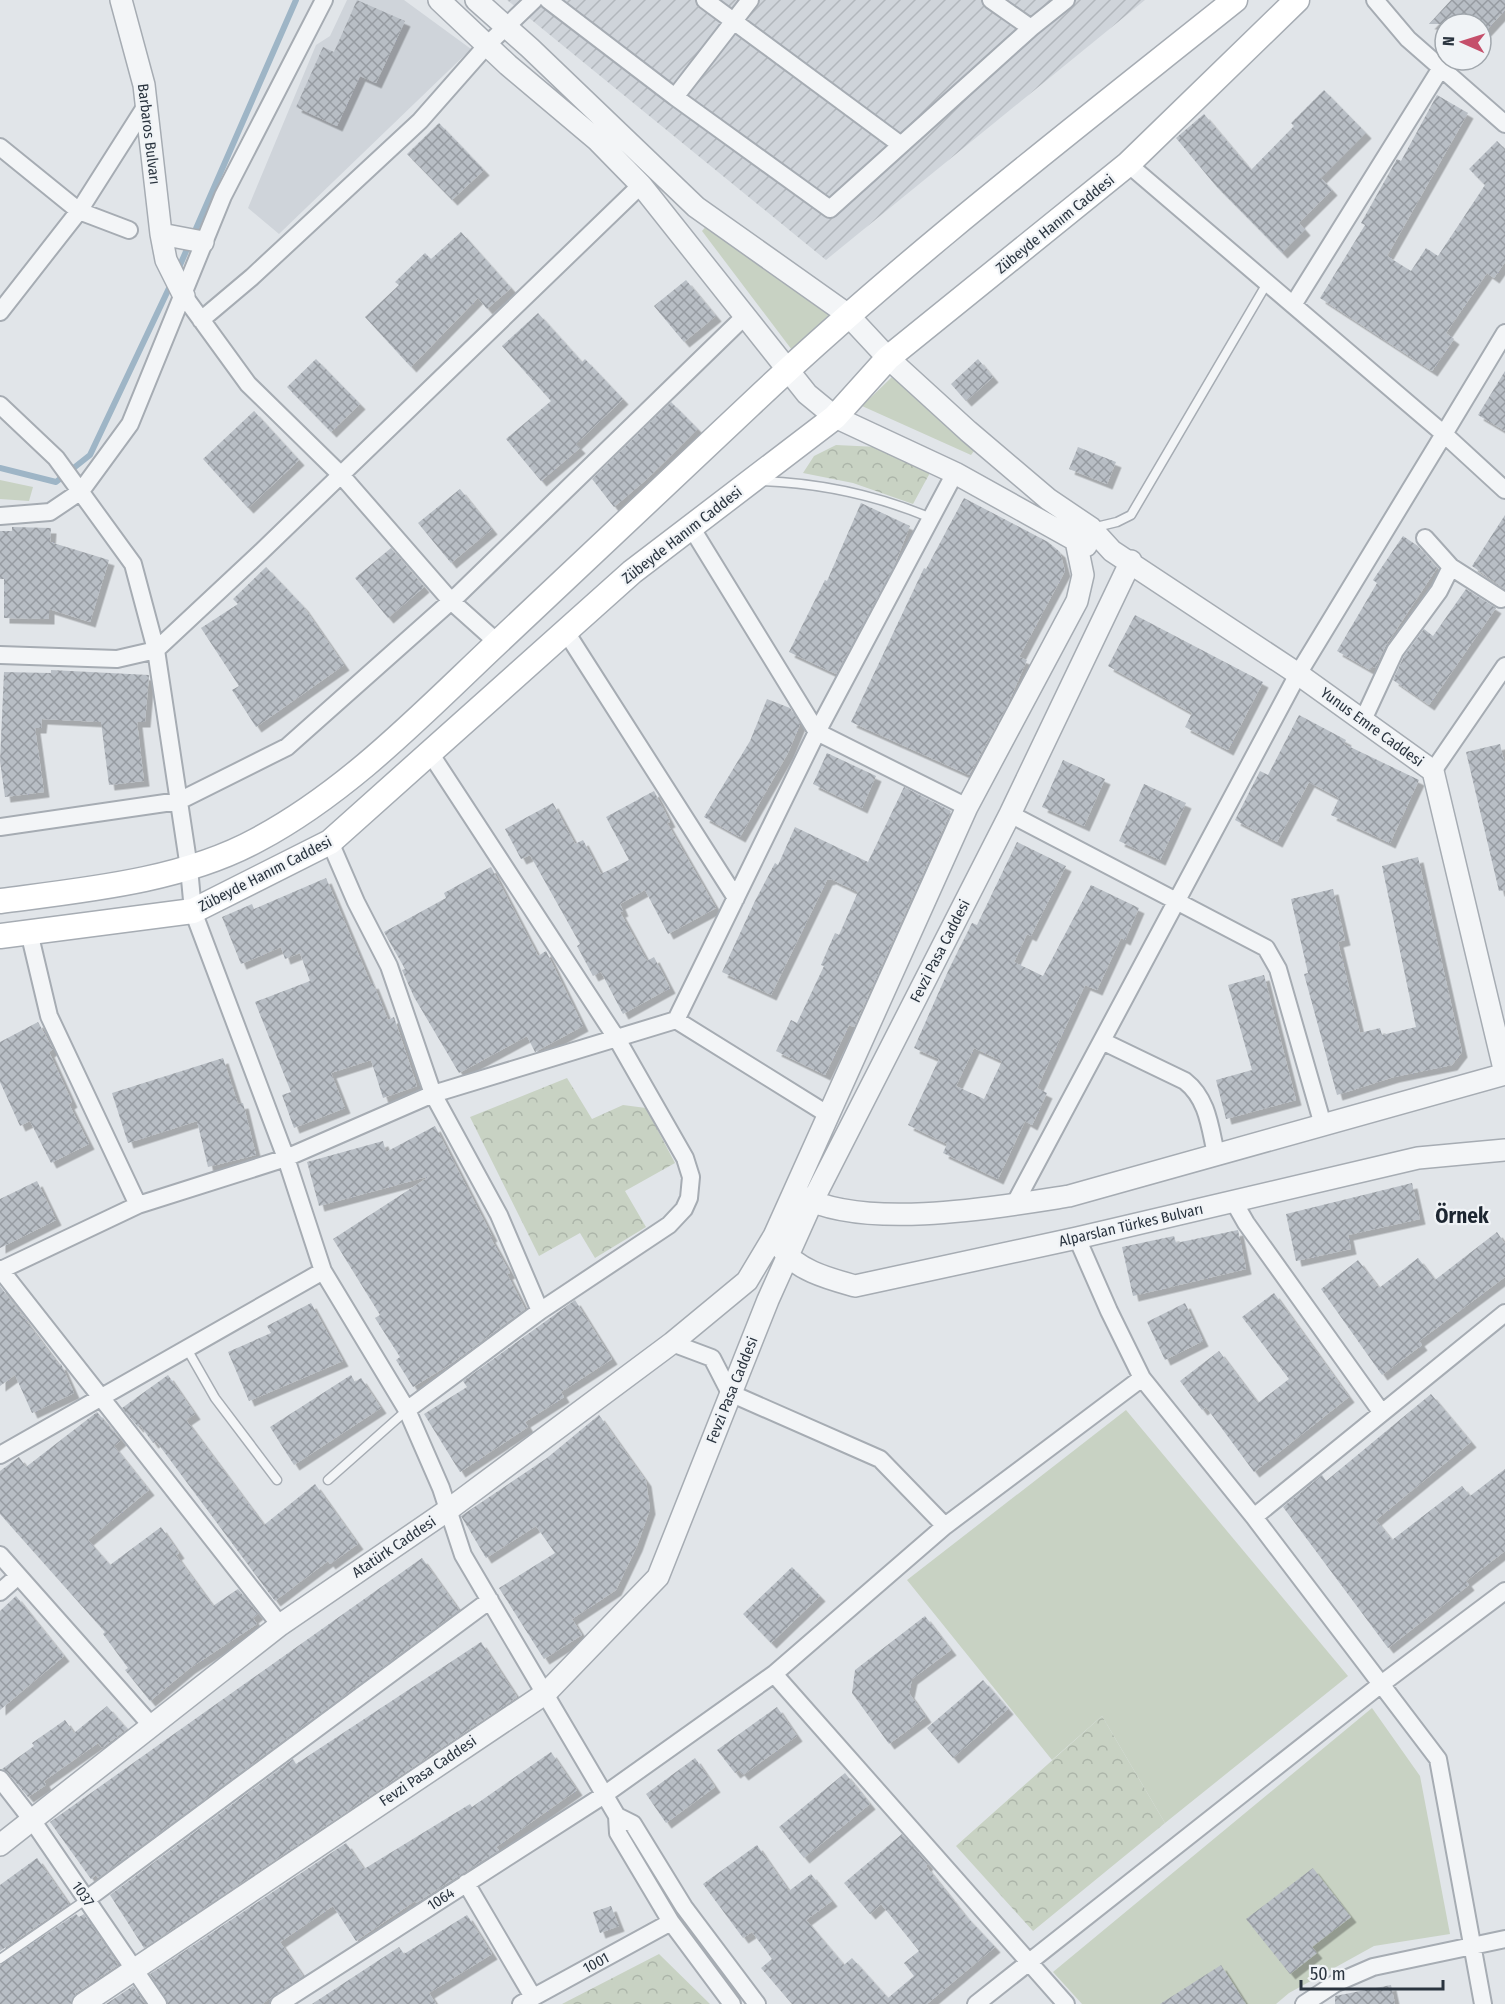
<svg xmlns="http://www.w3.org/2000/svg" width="1505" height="2004" font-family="'Fira Sans Condensed',sans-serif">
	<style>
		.built { fill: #cfd4da }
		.industrial { fill: url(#industrial-furrows) }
		.grass { fill: #c8d2c3 }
		.park { fill: url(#park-crowns) }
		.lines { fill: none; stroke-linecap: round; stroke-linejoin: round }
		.stream { stroke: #9eb5c6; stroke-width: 6 }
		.building { fill: url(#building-cross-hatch); fill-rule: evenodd; filter: url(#shadow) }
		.service-casing { stroke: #a6acb3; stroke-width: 11 }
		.minor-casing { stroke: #a6acb3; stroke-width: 20 }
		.tertiary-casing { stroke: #a6acb3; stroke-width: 24 }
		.secondary-casing { stroke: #a6acb3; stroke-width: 27 }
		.service { stroke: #f3f5f7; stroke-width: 8 }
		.minor { stroke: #f3f5f7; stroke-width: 16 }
		.tertiary { stroke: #f3f5f7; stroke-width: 21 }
		.secondary { stroke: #fff; stroke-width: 24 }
		.labels { text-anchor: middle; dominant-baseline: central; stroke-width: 4.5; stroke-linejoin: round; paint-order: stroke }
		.street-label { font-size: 15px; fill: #2a343f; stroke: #f0f3f6 }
		.district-label { font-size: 21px; font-weight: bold; fill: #1c2530; stroke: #f0f3f6 }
	</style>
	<defs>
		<pattern id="industrial-furrows" width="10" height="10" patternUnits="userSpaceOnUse" patternTransform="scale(1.5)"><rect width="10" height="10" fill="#cfd4da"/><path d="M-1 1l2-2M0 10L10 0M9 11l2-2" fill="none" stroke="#b2b7bc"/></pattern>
		<pattern id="park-crowns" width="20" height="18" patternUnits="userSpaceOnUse" patternTransform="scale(1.5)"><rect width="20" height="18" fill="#c8d2c3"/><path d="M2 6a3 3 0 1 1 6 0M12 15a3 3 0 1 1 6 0" fill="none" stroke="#acb5a9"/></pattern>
		<pattern id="building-cross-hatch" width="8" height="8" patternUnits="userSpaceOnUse" patternTransform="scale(1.5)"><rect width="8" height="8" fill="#b8bec5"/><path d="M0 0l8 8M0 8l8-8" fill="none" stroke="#969ba1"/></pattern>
		<filter id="shadow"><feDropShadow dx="5.5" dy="5.5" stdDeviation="0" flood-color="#0004"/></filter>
	</defs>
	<rect width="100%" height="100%" fill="#e1e5e9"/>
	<path class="built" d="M 347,0 L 404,0 L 471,49 L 279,234 L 248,208 L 316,45 L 330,36 Z"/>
	<path class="industrial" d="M 507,0 L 1145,0 L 826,260 Z"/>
	<path class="grass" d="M 709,223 L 832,315 L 792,350 L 702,231 Z
		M 893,376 L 974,451 L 971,455 L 862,406 Z
		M 0,480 L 33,487 L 29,501 L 0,499 Z
		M 1126,1410 L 1348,1676 L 1165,1823 L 1102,1716 L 1052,1760 L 907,1580 Z
		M 1372,1708 L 1420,1776 L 1450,1934 L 1374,1946 L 1289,1993 L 1276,2004 L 1082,2004 L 1053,1972 Z"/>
	<path class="park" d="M 836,445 L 878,447 L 931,471 L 913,504 L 853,483 L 803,473 L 814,456 Z
		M 567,1078 L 592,1119 L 623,1105 L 646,1108 L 675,1163 L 625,1191 L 646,1227 L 595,1258 L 580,1233 L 539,1256 L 470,1117 Z
		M 1102,1716 L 1165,1823 L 1033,1931 L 956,1846 Z
		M 659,1954 L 710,2004 L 562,2004 Z"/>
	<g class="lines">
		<path class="stream" d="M 177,272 L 296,0
			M 0,468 L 56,482 L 90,455 L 171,284"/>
	</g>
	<path class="building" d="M 357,0 L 405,21 L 376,83 L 360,76 L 337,126 L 296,107 L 323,47 L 334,52 Z
		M 1451,0 L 1505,0 L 1505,10 L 1481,36 L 1481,24 L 1429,24 Z
		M 1324,90 L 1366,133 L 1321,178 L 1332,190 L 1299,223 L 1305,230 L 1282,253 L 1216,186 L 1176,138 L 1204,114 L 1251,170 L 1294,126 L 1291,123 Z
		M 1437,95 L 1468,113 L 1387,256 L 1411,271 L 1426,248 L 1438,256 L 1485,185 L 1469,169 L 1497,141 L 1505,149 L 1505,262 L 1494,278 L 1487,273 L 1446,333 L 1454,339 L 1432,371 L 1320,298 L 1365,225 L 1361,223 L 1397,159 L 1401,161 Z
		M 439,123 L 484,170 L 452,200 L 407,154 Z
		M 461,232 L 511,288 L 487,309 L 478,298 L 411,367 L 365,317 L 399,285 L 395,282 L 425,253 L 431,259 Z
		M 686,280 L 716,316 L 684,342 L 654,306 Z
		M 538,313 L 582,362 L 585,359 L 623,399 L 576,444 L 580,448 L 541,481 L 506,439 L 551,401 L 502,346 Z
		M 316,359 L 360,404 L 331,432 L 287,387 Z
		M 978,359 L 993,377 L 966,401 L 951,384 Z
		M 1505,371 L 1505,431 L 1478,415 Z
		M 671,402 L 698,429 L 647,479 L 614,507 L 592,479 Z
		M 254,411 L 299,460 L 248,508 L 203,459 Z
		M 1078,447 L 1116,462 L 1107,484 L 1069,469 Z
		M 460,489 L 492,529 L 451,563 L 418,523 Z
		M 964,498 L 1048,542 L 1060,552 L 1065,571 L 1019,657 L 1027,660 L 1007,706 L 969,775 L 851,722 L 924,568 L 926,569 Z
		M 861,503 L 910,526 L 894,566 L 836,674 L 789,652 L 825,580 L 827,581 Z
		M 1505,515 L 1505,589 L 1472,566 Z
		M 12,527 L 51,528 L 50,542 L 109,560 L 90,622 L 49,609 L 49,619 L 4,618 L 4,579 L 0,579 L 0,531 L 12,531 Z
		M 1403,536 L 1418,546 L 1437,568 L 1386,645 L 1375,668 L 1372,666 L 1370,670 L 1337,651 L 1377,583 L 1373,580 Z
		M 391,548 L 424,587 L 388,618 L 355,578 Z
		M 266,567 L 303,606 L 344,665 L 256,727 L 232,690 L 239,686 L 201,628 L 238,604 L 233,599 Z
		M 1466,589 L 1496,608 L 1429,705 L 1393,680 L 1404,656 L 1424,629 L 1433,636 Z
		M 1135,615 L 1263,682 L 1228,750 L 1185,727 L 1192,713 L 1108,666 Z
		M 51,670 L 149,675 L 145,722 L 137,722 L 144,781 L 109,785 L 101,722 L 42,719 L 41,728 L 35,728 L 44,792 L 5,797 L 0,761 L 4,672 L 51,673 Z
		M 767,699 L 790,708 L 800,724 L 788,753 L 740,837 L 704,817 L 750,741 Z
		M 1299,715 L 1346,740 L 1344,744 L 1419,780 L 1390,843 L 1331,815 L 1339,798 L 1309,782 L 1277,842 L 1235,820 L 1260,771 L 1268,775 Z
		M 1500,744 L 1505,765 L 1505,890 L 1499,891 L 1466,752 Z
		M 827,753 L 876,776 L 862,808 L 813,784 Z
		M 1063,760 L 1105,779 L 1084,826 L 1042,807 Z
		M 1144,784 L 1186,803 L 1160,860 L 1119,841 Z
		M 904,787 L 951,811 L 854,1027 L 849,1025 L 825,1075 L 776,1051 L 791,1020 L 797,1023 L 824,966 L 821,965 L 835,933 L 839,935 L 858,892 L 831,879 L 827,880 L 771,995 L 722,972 L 755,901 L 775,863 L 778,865 L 795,827 L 868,862 Z
		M 654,791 L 670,822 L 667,823 L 716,908 L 668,934 L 645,890 L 620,904 L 623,911 L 620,912 L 647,961 L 654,957 L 670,988 L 623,1014 L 601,972 L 593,976 L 577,946 L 580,944 L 530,855 L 521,859 L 505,829 L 553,803 L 575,844 L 583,840 L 601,874 L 629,860 L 606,817 Z
		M 1017,842 L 1066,866 L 1031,936 L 1027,934 L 1014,962 L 1043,976 L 1091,885 L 1139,908 L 1125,940 L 1121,938 L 1097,990 L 1085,985 L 1037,1088 L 1047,1093 L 1032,1125 L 1025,1121 L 998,1179 L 943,1153 L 947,1144 L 908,1125 L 939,1059 L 914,1048 L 949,969 L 972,923 L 977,925 ZM 974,1048 L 1002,1061 L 984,1099 L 956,1086 Z
		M 1418,857 L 1462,1052 L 1452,1065 L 1394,1077 L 1337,1095 L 1304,974 L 1308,973 L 1291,899 L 1333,889 L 1345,940 L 1338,942 L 1360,1033 L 1380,1028 L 1382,1035 L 1416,1027 L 1382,866 Z
		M 491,867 L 538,956 L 546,951 L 583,1026 L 535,1052 L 527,1036 L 459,1073 L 414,997 L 402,970 L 405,969 L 384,932 L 446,898 L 444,893 Z
		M 326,878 L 371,984 L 373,983 L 388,1020 L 394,1017 L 417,1086 L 383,1098 L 371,1060 L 331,1073 L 345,1108 L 294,1128 L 282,1095 L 291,1092 L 255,1002 L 310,981 L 300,953 L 285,959 L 281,947 L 241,964 L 222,917 L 252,904 L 254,909 Z
		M 1264,975 L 1296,1100 L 1226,1119 L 1216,1080 L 1252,1070 L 1228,985 Z
		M 38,1022 L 53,1049 L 49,1052 L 72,1102 L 69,1104 L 89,1144 L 51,1163 L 30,1121 L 20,1126 L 0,1082 L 0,1042 Z
		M 223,1058 L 238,1104 L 243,1103 L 256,1155 L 208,1167 L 197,1121 L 128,1143 L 112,1093 Z
		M 435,1126 L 492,1236 L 490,1237 L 510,1273 L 507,1274 L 525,1309 L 452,1363 L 413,1387 L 396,1360 L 400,1357 L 375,1318 L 380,1315 L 333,1239 L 430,1176 L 319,1206 L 307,1162 L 383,1141 L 386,1152 Z
		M 37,1181 L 56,1220 L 0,1248 L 0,1199 Z
		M 1412,1183 L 1420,1219 L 1348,1235 L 1351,1249 L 1296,1261 L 1286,1214 Z
		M 1238,1230 L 1246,1269 L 1133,1296 L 1122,1247 L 1174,1236 L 1176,1243 Z
		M 1497,1232 L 1505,1244 L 1505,1277 L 1419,1341 L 1422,1345 L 1382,1375 L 1321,1289 L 1358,1260 L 1379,1288 L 1418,1258 L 1435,1280 Z
		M 0,1286 L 59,1365 L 61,1364 L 74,1393 L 32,1413 L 15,1375 L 0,1386 Z
		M 1274,1293 L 1349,1397 L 1254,1472 L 1206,1407 L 1202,1410 L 1180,1381 L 1219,1351 L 1258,1403 L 1289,1379 L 1242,1317 Z
		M 575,1300 L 612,1359 L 561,1392 L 564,1397 L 525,1422 L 528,1427 L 460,1472 L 424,1414 L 467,1387 L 463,1381 Z
		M 311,1303 L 343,1361 L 249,1401 L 228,1352 L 271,1333 L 267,1326 Z
		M 1185,1303 L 1203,1341 L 1165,1360 L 1147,1322 Z
		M 168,1375 L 195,1414 L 186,1420 L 264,1525 L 315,1484 L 358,1544 L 330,1564 L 328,1561 L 275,1601 L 156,1441 L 153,1443 L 140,1425 L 138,1427 L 122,1408 Z
		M 351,1375 L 355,1382 L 361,1378 L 381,1408 L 294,1465 L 270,1427 Z
		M 1431,1394 L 1471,1442 L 1376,1520 L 1392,1540 L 1462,1486 L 1470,1496 L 1505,1469 L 1505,1551 L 1466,1581 L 1469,1585 L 1388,1648 L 1283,1507 L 1322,1475 L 1326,1481 Z
		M 97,1412 L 121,1440 L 114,1446 L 149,1490 L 88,1540 L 110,1565 L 161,1527 L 179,1553 L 176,1555 L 213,1606 L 238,1589 L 258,1614 L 253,1618 L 257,1624 L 190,1668 L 150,1701 L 125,1670 L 128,1668 L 103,1634 L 105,1632 L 0,1514 L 0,1471 L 19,1457 L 26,1467 Z
		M 599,1415 L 646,1481 L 650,1509 L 637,1546 L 616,1590 L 572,1619 L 582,1635 L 544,1659 L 499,1588 L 555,1553 L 536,1526 L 486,1558 L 461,1516 L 547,1458 Z
		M 422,1558 L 459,1610 L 98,1878 L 96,1875 L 91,1879 L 50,1822 Z
		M 792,1567 L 820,1596 L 771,1643 L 743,1614 Z
		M 16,1596 L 64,1656 L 0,1710 L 0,1611 Z
		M 925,1616 L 951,1650 L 912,1679 L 909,1693 L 926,1717 L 889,1744 L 852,1693 L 855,1670 Z
		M 481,1642 L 517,1697 L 144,1948 L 110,1895 L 293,1759 L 296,1764 Z
		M 983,1680 L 1008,1709 L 953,1758 L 927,1728 Z
		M 107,1706 L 127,1729 L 102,1748 L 98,1743 L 44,1781 L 46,1785 L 28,1797 L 8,1773 L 2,1769 L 34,1746 L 32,1743 L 65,1720 L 74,1733 Z
		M 777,1707 L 797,1736 L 743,1775 L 739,1770 L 735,1773 L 717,1750 Z
		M 551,1752 L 577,1790 L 496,1847 L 499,1850 L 416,1903 L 415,1901 L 356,1941 L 333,1906 L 280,1942 L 303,1976 L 262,2004 L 168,2004 L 150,1974 L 346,1843 L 364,1869 L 470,1804 L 472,1807 Z
		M 695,1758 L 715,1787 L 666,1823 L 646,1794 Z
		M 845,1773 L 870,1804 L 804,1858 L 779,1827 Z
		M 902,1834 L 928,1864 L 926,1866 L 964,1914 L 995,1947 L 927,2004 L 792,2004 L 761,1968 L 772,1959 L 752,1932 L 743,1938 L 703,1884 L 757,1845 L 789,1891 L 811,1874 L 832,1901 L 806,1920 L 844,1965 L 852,1958 L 888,1998 L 914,1976 L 904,1963 L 919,1951 L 881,1904 L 870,1914 L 844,1883 Z
		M 37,1858 L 69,1904 L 0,1951 L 0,1885 Z
		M 1313,1868 L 1351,1917 L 1312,1947 L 1317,1953 L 1290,1974 L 1246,1919 Z
		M 611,1906 L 619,1926 L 600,1933 L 593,1912 Z
		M 76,1914 L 79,1917 L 84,1914 L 118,1965 L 76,1993 L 70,2004 L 0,2004 L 0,1965 Z
		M 467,1915 L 492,1954 L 429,1993 L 436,2004 L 312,2004 L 399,1947 L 404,1954 Z
		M 1221,1965 L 1246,2004 L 1160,2004 Z
		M 1391,1985 L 1395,2004 L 1335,2004 L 1335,1996 Z
		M 133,1986 L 145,2004 L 106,2004 Z"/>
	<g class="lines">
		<defs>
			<path id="service" d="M 760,481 C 820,483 876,495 931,518
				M 1092,528 L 1117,522 L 1131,515 L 1266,285
				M 187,1349 L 215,1398 L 277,1480
				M 328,1480 L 407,1410
				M 0,1959 L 87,1899"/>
			<path id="minor" d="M 548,0 L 675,97 L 830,209 L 1031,28 L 1066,0
				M 705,0 L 901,145
				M 991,0 L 1031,28
				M 1375,0 L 1408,39 L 1505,124
				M 675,97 L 750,0
				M 0,147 L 79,211 L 129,230
				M 184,296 L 248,384 L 341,475 L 451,601 L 498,643
				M 1293,305 L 1441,68
				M 0,312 L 79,211 L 147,104
				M 201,320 L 252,277 L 420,121 L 487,45 L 534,0
				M 1505,333 L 1444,434 L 1505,490
				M 0,405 L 56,458 L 133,564 L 156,650 L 189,868 L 193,911 L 286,1158 L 323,1271 L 407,1410 L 441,1488 L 463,1555 L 617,1816 L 618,1833 L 671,1922 L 732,2004
				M 0,516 L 50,512 L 81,491 L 130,424 L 223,196 L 324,0
				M 691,527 L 817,732 L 967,807
				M 1451,567 L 1501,599
				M 566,632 L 736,898
				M 0,655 L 117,659 L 156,650 L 262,551 L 641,185
				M 1363,720 L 1395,651 L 1439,591 L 1451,567 L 1425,538
				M 1433,771 L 1505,666
				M 1010,814 L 1266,948 L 1278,969 L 1323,1125
				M 0,827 L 179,801 L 287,747 L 459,594 L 744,317
				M 330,842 L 356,902 L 389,966 L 433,1094 L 499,1215 L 540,1311
				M 29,932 L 49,1016 L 138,1205
				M 676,1020 L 827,1114
				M 1102,1041 L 1185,1081 C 1208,1099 1210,1128 1216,1154
				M 1234,1202 L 1246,1223 L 1382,1413
				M 1014,1205 L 1298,674 L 1444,434 L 1128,164
				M 0,1269 L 280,1625
				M 1,1270 L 138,1205 L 286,1158 L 433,1094 L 676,1020 L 817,732 L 955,473
				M 672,1343 L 712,1358 L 730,1393 L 880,1459 L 945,1526
				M 1142,1378 L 1254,1517 L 1438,1759 L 1483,2004
				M 407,1410 L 540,1311 L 669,1225 L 684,1209 L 689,1198 L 691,1177 L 685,1158 L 617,1039 L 430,753
				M 0,1455 L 323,1271
				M 1254,1517 L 1505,1313
				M 0,1555 L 151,1725
				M 0,1592 L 17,1577
				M 774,1674 L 1066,2004
				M 0,1779 L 32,1820 L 158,2004
				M 617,1816 L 633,1824 L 684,1907 L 757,2004
				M 466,1883 L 533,1997
				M 87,1899 L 490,1600
				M 279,2004 L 604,1795 L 774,1674 L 945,1526 L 1142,1378 L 1109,1311 L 1077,1238
				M 521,2004 L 671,1922
				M 976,2004 L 1380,1685 L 1505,1591
				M 1304,2004 L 1336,1983 L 1373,1967 L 1505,1939"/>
			<path id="tertiary" d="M 121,0 L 144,85 L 161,234 L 203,242
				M 439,0 L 508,65 L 597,140 L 641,185 L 807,394 L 835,417 L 955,473 L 1086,546
				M 476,0 L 530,48 L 696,207 L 847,314 L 888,358 L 968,431 L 1048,499 L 1091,528 L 1112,551 L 1298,674 L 1433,771 L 1505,1073
				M 161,234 L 166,260 L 184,296
				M 801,1196 C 864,1231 999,1207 1069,1196 L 1505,1074
				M 781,1247 C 795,1270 830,1279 855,1286 L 1077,1238 L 1418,1158 L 1505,1150
				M 0,1845 L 280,1625 L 448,1510 L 672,1343 L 747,1281 L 774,1236 L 967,807 L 1077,601 L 1083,575 L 1076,541
				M 83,2004 L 546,1693 L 658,1577 L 768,1300 L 812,1202 L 1010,814 L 1131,561"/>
			<path id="secondary" d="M 0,901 C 84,890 182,881 257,840 C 347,792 419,717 493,647 C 578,567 663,486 749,406 C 902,261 1070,132 1235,0
				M 0,936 L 193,911 L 330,842 L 632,572 L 835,417 L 888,358 L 1128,164 L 1297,0"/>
		</defs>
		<use href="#service" class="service-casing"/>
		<use href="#minor" class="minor-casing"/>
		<use href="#tertiary" class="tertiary-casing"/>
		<use href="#secondary" class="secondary-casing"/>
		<use href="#service" class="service"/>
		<use href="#minor" class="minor"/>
		<use href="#tertiary" class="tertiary"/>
		<use href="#secondary" class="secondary"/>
	</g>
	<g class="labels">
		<g class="street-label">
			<text transform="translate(149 134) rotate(83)">Barbaros Bulvarı</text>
			<text transform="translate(1055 224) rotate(-39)">Zübeyde Hanım Caddesi</text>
			<text transform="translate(682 535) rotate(-38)">Zübeyde Hanım Caddesi</text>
			<text transform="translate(1372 727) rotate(36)">Yunus Emre Caddesi</text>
			<text transform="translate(265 874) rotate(-27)">Zübeyde Hanım Caddesi</text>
			<text transform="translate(940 951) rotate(-63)">Fevzi Pasa Caddesi</text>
			<text transform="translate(1131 1225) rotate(-13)">Alparslan Türkes Bulvarı</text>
			<text transform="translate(732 1390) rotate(-68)">Fevzi Pasa Caddesi</text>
			<text transform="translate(394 1547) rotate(-34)">Atatürk Caddesi</text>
			<text transform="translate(428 1771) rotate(-34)">Fevzi Pasa Caddesi</text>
			<text transform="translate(83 1894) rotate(55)">1037</text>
			<text transform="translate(441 1899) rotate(-33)">1064</text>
			<text transform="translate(596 1963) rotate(-28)">1001</text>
		</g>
		<g class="district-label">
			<text x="1462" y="1216">Örnek</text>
		</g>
	</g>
	<g transform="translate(1463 42) rotate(273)"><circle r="28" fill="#f0f3f6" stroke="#a1a7ad" stroke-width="1.5"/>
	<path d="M0-4.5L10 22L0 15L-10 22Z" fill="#c54f6b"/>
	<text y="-9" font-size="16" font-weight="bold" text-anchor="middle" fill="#2a343f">N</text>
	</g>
	<path d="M1301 1980v9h142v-9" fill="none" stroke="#2a343f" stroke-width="3"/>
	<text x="1310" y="1980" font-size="18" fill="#2a343f" stroke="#f0f3f6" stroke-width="4.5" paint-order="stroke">50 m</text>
</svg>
